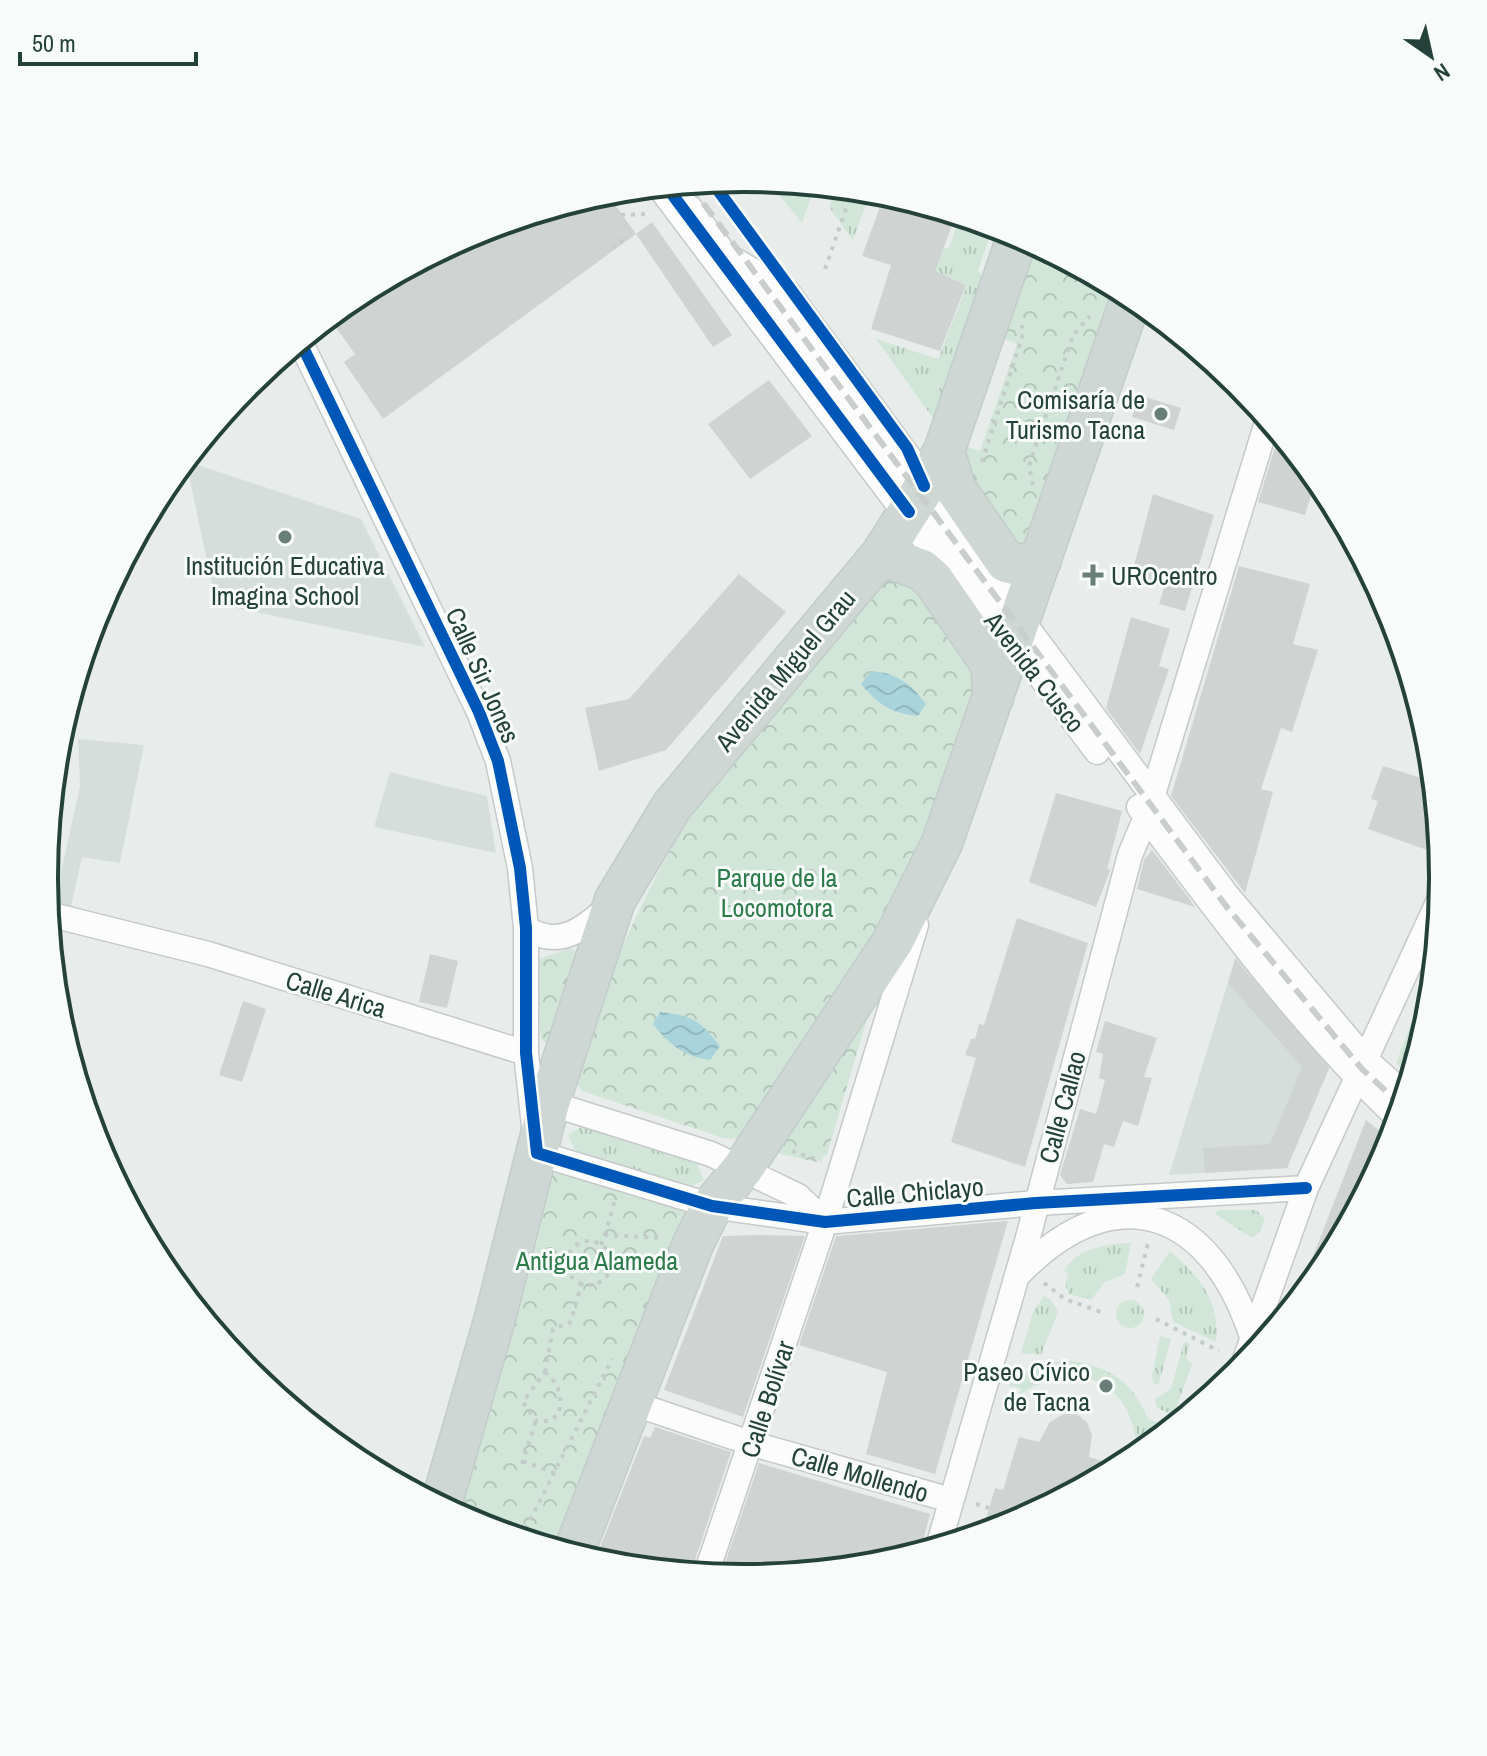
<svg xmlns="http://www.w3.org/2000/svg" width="1487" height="1756" font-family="'Archivo Narrow',sans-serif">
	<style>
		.built { fill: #d6dedb }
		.grass { fill: url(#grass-tufts) }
		.forest { fill: url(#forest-crowns) }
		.water { fill: url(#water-waves) }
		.building { fill: #cfd4d2 }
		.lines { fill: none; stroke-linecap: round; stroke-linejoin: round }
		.street-casing { stroke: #c5cac8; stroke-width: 27 }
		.secondary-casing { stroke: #c3cbc8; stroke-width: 39 }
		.primary-casing { stroke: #c3ccc9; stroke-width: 43 }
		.path { stroke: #c3ccca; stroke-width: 4; stroke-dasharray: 4 6; stroke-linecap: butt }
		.street { stroke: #fcfcfc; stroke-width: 24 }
		.secondary { stroke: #fcfcfc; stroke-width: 36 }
		.primary { stroke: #cfd7d5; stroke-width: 40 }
		.rail { stroke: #c9cdcc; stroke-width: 6; stroke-dasharray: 16 8; stroke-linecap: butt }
		.cycleway-casing { stroke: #f7fbf9; stroke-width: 17 }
		.cycleway { stroke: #0057b8; stroke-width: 12 }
		.poi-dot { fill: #697e78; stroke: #f7fbf9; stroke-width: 3 }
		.labels { text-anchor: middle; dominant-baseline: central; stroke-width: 6; stroke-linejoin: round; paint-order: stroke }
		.poi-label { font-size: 26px; fill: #24423a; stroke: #f7fbf9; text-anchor: end }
		.street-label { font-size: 26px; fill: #24423a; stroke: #f7fbf9 }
		.park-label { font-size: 26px; fill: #2d7a4b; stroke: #f7fbf9 }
		.rim { fill: none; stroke: #24423a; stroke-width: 4 }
	</style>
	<defs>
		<pattern id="grass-tufts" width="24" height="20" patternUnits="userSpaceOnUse" patternTransform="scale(2)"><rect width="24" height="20" fill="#d1e6d8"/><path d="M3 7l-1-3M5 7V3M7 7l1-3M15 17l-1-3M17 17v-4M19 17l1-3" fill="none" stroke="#b3c6ba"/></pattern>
		<pattern id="forest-crowns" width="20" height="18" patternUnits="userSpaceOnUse" patternTransform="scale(2)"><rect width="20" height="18" fill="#d1e6d8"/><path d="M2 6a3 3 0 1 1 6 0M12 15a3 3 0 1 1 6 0" fill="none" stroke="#b3c6ba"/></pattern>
		<pattern id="water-waves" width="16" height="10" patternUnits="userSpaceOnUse" patternTransform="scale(2)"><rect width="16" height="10" fill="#a9d4db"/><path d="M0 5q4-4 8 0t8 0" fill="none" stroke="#91b7bd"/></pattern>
	</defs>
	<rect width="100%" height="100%" fill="#e8edeb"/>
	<path class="built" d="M 186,461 L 361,519 L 425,647 L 216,604 Z
		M 1358,550 L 1373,580 L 1350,571 Z
		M 78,739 L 144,745 L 120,863 L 82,857 L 71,907 L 54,904 L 80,786 Z
		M 390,772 L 487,796 L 496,853 L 374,827 Z
		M 1236,956 L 1331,1064 L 1287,1168 L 1169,1175 Z"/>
	<path class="grass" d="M 768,181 L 813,192 L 802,223 Z
		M 837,188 L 871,191 L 853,240 L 829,207 Z
		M 960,216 L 993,226 L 978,271 L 984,278 L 935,421 L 876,339 L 938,359 L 967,285 L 935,271 L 940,248 L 949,248 Z
		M 583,1126 L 697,1164 L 704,1180 L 690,1187 L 575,1150 L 568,1135 Z
		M 1219,1210 L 1256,1210 L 1265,1219 L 1260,1232 L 1252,1238 L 1215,1214 Z
		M 1131,1243 L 1125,1274 L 1105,1282 L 1091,1300 L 1069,1294 L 1065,1285 L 1068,1273 L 1064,1271 C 1076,1248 1107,1244 1131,1243 Z
		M 1170,1251 C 1199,1276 1221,1302 1216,1342 L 1173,1322 L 1169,1300 L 1151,1279 Z
		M 1044,1296 L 1051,1300 L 1058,1312 L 1041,1355 L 1021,1353 L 1033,1312 Z
		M1116 1314a14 14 0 1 1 28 0a14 14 0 1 1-28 0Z
		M 1160,1336 L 1171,1339 L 1159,1383 L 1154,1385 L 1152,1376 Z
		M 1184,1342 L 1190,1344 L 1186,1359 L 1192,1364 L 1174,1415 L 1157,1408 L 1155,1399 L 1171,1389 Z
		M 1065,1360 C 1106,1365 1132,1379 1148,1419 L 1167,1425 L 1164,1433 L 1151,1444 L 1136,1439 C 1125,1374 1070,1361 1019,1395 L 1021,1388 L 1009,1386 L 1011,1380 L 1044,1364 Z"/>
	<path class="forest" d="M 1035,245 L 1120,290 L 1033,543 L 1019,553 L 964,465 L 967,447 L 980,451 L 1017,344 L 1004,339 Z
		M 903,571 L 983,675 L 908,887 L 741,1139 L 723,1138 L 582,1091 L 573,1078 C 609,973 641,893 702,799 L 881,581 Z
		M 570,948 L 578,953 L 549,1042 L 545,1043 L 541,1039 L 535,964 L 539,959 Z
		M 1434,965 L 1429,1015 L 1410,1078 L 1396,1063 Z
		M 862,1015 L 867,1019 L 827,1154 L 817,1162 L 780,1154 L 776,1148 Z
		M 558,1172 L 685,1205 L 689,1220 L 560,1550 L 475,1524 L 451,1511 L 547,1179 Z"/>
	<path class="water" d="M 871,671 C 897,673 910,683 926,704 L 918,716 C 891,713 879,705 861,684 Z
		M 660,1012 C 694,1016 699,1020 720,1046 L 710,1060 C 683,1056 670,1045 653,1024 Z"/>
	<path class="building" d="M 606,192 L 636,234 L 383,419 L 344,362 L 355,354 L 329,318 L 355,296 L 476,232 Z
		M 885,193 L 956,215 L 935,271 L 966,285 L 940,351 L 871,329 L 891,265 L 862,256 Z
		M 652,222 L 732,335 L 713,347 L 636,234 Z
		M 769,380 L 812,436 L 750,479 L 708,424 Z
		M 1139,395 L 1181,408 L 1174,430 L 1132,417 Z
		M 1279,434 L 1316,479 L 1305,515 L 1258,502 Z
		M 1153,494 L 1214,515 L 1185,611 L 1159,604 L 1164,588 L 1131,577 Z
		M 1239,566 L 1310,584 L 1293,644 L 1318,650 L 1292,732 L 1281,728 L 1261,789 L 1273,792 L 1245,893 L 1171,796 Z
		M 739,574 L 786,612 L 666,750 L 599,771 L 585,708 L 629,699 Z
		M 1131,617 L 1170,629 L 1159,666 L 1169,669 L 1140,754 L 1106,708 Z
		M 1383,766 L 1434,782 L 1437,822 L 1427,850 L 1368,829 L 1378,801 L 1371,799 Z
		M 1056,793 L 1122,811 L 1107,870 L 1111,868 L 1096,907 L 1029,882 Z
		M 1152,850 L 1188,897 L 1195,907 L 1137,889 L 1144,860 Z
		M 1017,918 L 1088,943 L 1025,1167 L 951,1142 L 976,1058 L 965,1055 L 971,1039 L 975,1039 L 979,1024 L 984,1025 Z
		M 430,954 L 458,961 L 447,1008 L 419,1002 Z
		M 1235,959 L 1329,1068 L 1287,1168 L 1205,1173 L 1203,1148 L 1270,1144 L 1302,1067 L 1228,983 Z
		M 243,1001 L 266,1009 L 242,1082 L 219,1075 Z
		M 1105,1021 L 1157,1038 L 1144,1077 L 1152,1078 L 1138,1126 L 1123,1121 L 1114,1147 L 1104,1144 L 1093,1182 L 1067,1184 L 1060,1175 L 1080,1109 L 1096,1114 L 1105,1080 L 1099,1078 L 1103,1054 L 1096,1052 Z
		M 1366,1120 L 1391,1140 L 1390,1146 L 1325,1267 L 1310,1285 L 1303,1282 Z
		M 1008,1221 L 935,1474 L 866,1454 L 887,1372 L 799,1345 L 836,1236 Z
		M 759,1235 L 805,1236 L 743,1417 L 664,1390 L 723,1236 Z
		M 1065,1413 L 1078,1415 L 1087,1422 L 1092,1435 L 1089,1457 L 1120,1466 L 1011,1524 L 982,1533 L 995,1488 L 1003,1490 L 1019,1437 L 1039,1442 L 1050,1422 Z
		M 655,1427 L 731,1452 L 691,1572 L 595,1560 L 644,1436 L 650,1438 Z
		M 759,1463 L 930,1514 L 920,1552 L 880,1564 L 743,1578 L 721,1575 Z"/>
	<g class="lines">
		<defs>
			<path id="street" d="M 300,341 L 479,712 L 498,761 L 520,868 L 526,928 L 526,1053 L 537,1153 L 712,1206 L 825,1222 L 1036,1203 L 1306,1188
				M 1020,618 L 1226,894 L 1366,1060 L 1405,1095
				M 1011,644 L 1031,664 L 1097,752
				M 1139,807 C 1219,914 1300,1025 1398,1118
				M 48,914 L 208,954 L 526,1053
				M 526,928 C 558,949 583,930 608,907
				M 544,1091 L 549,1103 L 711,1154 L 798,1196 L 825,1222
				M 1019,1274 C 1118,1172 1213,1212 1253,1340
				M 1242,1368 L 1306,1188 L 1441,896
				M 632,1403 L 753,1444 L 951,1500
				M 938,1547 L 1027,1241 L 1130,855 L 1146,817 L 1268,419
				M 706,1574 L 825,1222 L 916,925"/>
			<path id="secondary" d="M 666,186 L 1011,644
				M 733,266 L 783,296 L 1000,591"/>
			<path id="primary" d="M 944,451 L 955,488 L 1006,562 L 1018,565 L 1041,560
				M 881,555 L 922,570 L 933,580 L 987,658 L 992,669 L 993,698
				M 441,1505 L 495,1318 L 549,1103 L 615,900 L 672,806 L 881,555 L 920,494 L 944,451 L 1018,235
				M 573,1554 L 693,1244 L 712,1206 L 743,1168 L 893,941 L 942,843 L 1132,296"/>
		</defs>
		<use href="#street" class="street-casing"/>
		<use href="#secondary" class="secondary-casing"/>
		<use href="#primary" class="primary-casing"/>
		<path class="path" d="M 621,215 L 651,214
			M 612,248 L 627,237
			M 825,269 L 853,189
			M 982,462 L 1023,334 L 1022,325
			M 1033,485 L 1029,466 L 1073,335 L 1090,316
			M 1417,1006 L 1429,1016
			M 792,1151 L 821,1161
			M 605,1235 L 615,1200
			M567 1263a22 22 0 1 1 44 0a22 22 0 1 1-44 0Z
			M 601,1245 L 605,1235 L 664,1238
			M 1044,1283 L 1065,1299 L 1101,1312
			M 1137,1287 L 1148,1243
			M 1156,1319 L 1219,1351
			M 545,1372 C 560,1385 563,1396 558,1415 L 549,1421 L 536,1421 L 523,1402 Z
			M 545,1372 L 553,1329 L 570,1323 L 582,1283
			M 523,1461 L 554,1473
			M 522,1464 L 536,1421
			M 976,1504 L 989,1508
			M 521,1538 L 612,1359"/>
		<use href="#street" class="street"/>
		<use href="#secondary" class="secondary"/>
		<use href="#primary" class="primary"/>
		<path class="rail" d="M 689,184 L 1226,906 L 1362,1069 L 1402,1106"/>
		<defs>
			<path id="cycleway" d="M 712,182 L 907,448 L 924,486
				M 666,186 L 909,512
				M 300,341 L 479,712 L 498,761 L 520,868 L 526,928 L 526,1053 L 537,1153 L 712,1206 L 825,1222 L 1036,1203 L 1306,1188"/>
		</defs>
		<use href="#cycleway" class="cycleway-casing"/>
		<use href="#cycleway" class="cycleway"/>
	</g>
	<g class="poi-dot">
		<circle cx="1161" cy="414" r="8"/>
		<circle cx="285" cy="537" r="8"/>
		<path d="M1089 563h8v8h8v8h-8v8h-8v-8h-8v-8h8z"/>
		<circle cx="1106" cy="1386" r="8"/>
	</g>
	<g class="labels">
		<g class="poi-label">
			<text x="1145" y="399">Comisaría de<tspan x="1145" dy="30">Turismo Tacna</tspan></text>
			<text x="285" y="565" text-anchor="middle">Institución Educativa<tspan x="285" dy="30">Imagina School</tspan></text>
			<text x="1111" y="575" text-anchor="start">UROcentro</text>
			<text x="1090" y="1371">Paseo Cívico<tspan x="1090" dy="30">de Tacna</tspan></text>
		</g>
		<g class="street-label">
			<text transform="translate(785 670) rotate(-50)">Avenida Miguel Grau</text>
			<text transform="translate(1035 672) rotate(52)">Avenida Cusco</text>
			<text transform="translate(483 675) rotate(66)">Calle Sir Jones</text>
			<text transform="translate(336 994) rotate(17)">Calle Arica</text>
			<text transform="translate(1062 1107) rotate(-75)">Calle Callao</text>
			<text transform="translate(915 1192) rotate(-5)">Calle Chiclayo</text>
			<text transform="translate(767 1399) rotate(-72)">Calle Bolívar</text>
			<text transform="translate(860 1474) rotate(16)">Calle Mollendo</text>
		</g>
		<g class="park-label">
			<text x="777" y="877">Parque de la<tspan x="777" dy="30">Locomotora</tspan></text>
			<text x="597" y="1260">Antigua Alameda</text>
		</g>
	</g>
	<path d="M0 0H1487V1756H0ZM743 192H744A685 685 0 0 1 1429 877V879A685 685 0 0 1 744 1564H743A685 685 0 0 1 58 879V877A685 685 0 0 1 743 192Z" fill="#f7fbf9" fill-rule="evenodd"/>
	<path class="rim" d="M743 192H744A685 685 0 0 1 1429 877V879A685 685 0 0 1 744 1564H743A685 685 0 0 1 58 879V877A685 685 0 0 1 743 192Z"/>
	<g transform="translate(1431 56) rotate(146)" stroke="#f7fbf9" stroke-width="6" paint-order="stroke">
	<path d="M0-6L14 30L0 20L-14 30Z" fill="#24423a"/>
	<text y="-12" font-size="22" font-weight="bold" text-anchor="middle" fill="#24423a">N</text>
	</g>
	<path d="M20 52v12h176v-12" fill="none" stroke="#24423a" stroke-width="4"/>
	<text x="32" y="52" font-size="24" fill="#24423a" stroke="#f7fbf9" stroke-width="6" paint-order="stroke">50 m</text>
</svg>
